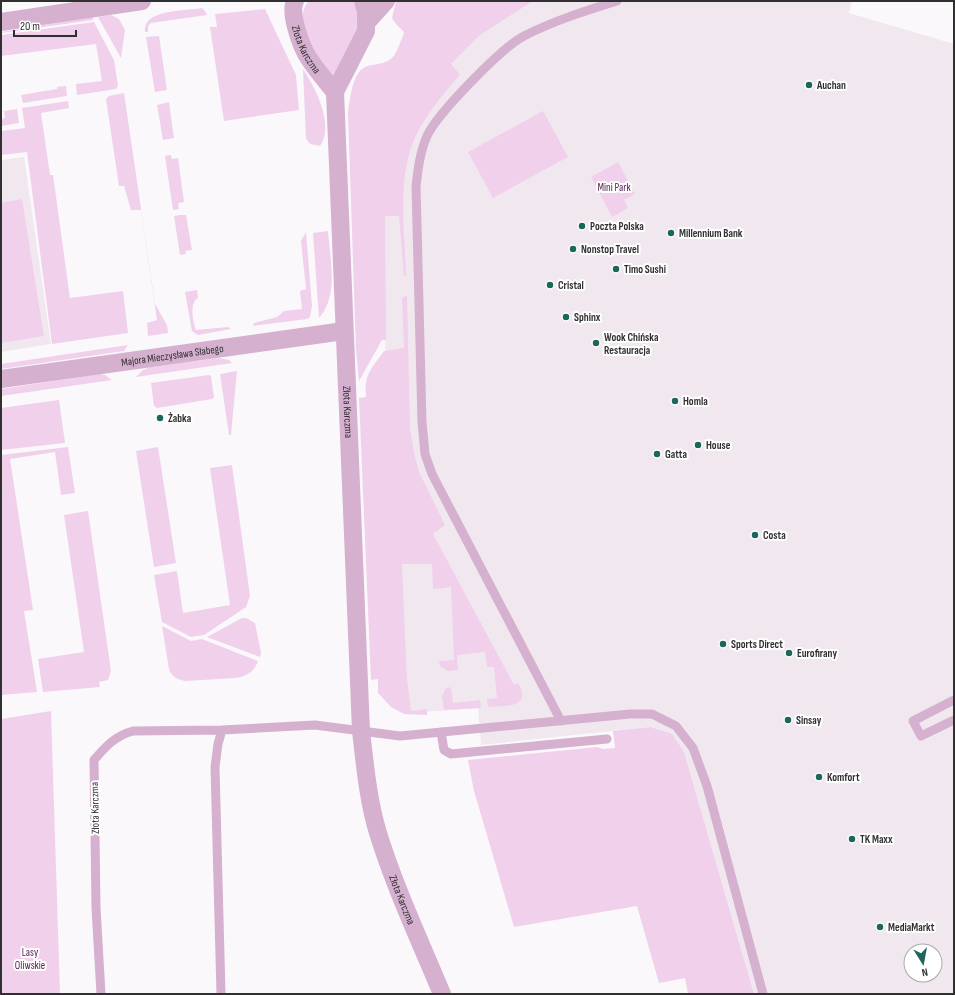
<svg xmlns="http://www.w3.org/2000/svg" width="955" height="995" font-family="'Sofia Sans Condensed',sans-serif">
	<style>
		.built { fill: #f1e8ef; fill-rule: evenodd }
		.green { fill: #f0d0eb }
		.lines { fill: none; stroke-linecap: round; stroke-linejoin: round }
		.lane { stroke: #d5b0cf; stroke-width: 9 }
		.street { stroke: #d5b0cf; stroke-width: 18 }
		.poi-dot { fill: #1e665b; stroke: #fff; stroke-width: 1.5 }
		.labels { text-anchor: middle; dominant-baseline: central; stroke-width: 4; stroke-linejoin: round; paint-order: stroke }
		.street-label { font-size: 11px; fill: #313030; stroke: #fff }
		.poi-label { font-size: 11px; font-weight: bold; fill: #313030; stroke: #fff; text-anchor: start }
		.park-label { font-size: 11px; fill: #562251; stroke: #fff }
	</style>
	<rect width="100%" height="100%" fill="#fbf8fb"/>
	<path class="built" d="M 452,1 L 852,1 L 849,13 L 954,44 L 954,994 L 754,994 L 684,752 L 650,727 L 481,745 L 478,708 L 410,713 L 404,675 L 385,344 L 382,253 L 385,156 ZM 911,951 L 935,951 L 935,975 L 911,975 Z
		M 24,157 L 51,344 L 1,352 L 1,160 Z"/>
	<path class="green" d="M 309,1 L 353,1 C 370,25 346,56 335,77 L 331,75 C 320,59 290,21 309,1 Z
		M 396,1 L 533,1 L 480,35 L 451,64 L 460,75 C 441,96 420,122 411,148 C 398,187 405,236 406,276 L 404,276 L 399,216 L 385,216 L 386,340 L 382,340 L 359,381 L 356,350 L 348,113 C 350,99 352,70 368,66 C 376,64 385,64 392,58 C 397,53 400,42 403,36 L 404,32 L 395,23 L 392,18 Z
		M 202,8 L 205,11 L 207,15 L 151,23 L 148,26 L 148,32 L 145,32 C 142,9 186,11 202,8 Z
		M 265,9 L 296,75 L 299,110 L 224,121 L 210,27 L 217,27 L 215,14 Z
		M 111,15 L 119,19 L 125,30 L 121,58 L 98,17 Z
		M 93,17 L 93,20 L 1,33 L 1,32 Z
		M 94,22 L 114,60 L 118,86 L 116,89 L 77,95 L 76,84 L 102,81 L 96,44 L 1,56 L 1,35 Z
		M 159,36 L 167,90 L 155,92 L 146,37 Z
		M 303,69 C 315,87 335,125 320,146 L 310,144 L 306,139 Z
		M 66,86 L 67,96 L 23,103 L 21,95 L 57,89 L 57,87 Z
		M 124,93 L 155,304 L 167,325 L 168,333 L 148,336 L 147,323 L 157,320 L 141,210 L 131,210 L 124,186 L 119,186 L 106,99 L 109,96 Z
		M 68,101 L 69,108 L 41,113 L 50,175 L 53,175 L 70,298 L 123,291 L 128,333 L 52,344 L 27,152 L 1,155 L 1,131 L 25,128 L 22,108 Z
		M 169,102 L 174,138 L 163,140 L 157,105 Z
		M 17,109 L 19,123 L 1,126 L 1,119 L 5,118 L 4,111 Z
		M 543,111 L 568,157 L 493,198 L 468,152 Z
		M 171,155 L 172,159 L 178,158 L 184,202 L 178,203 L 179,209 L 173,210 L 165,156 Z
		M 618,162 L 635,194 L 624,200 L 628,208 L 612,217 L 591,177 Z
		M 22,199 L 44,336 L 1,343 L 1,203 Z
		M 180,215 L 186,215 L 192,250 L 185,251 L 186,254 L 180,255 L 174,216 Z
		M 328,231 C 330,259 339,295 319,318 L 313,233 Z
		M 306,232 L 312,306 L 310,317 L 307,319 L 253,326 L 254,323 L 277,317 L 284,311 L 302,309 L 300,291 L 306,289 L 301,241 Z
		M 197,290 L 198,298 C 189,303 193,322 196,330 L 228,327 L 231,329 L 198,335 L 192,331 L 185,292 Z
		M 407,295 L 410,429 L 414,453 L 419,472 L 445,525 L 433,534 L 514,685 L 518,683 C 533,708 505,706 488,707 L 487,699 L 497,698 L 494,667 L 487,667 L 485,652 L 457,655 L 458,670 L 448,671 L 440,666 L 439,661 L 454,660 L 451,587 L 433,589 L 432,564 L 402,564 L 407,680 L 411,711 L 427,709 L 427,715 L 404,714 L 391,707 L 378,693 L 378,679 L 371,680 L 359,398 L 366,397 C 364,374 371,369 384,351 L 404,348 L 402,298 Z
		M 128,345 L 124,351 L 1,369 L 1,364 Z
		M 219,358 L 229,360 L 232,363 L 136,377 L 143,370 L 150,367 Z
		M 237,371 L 231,435 L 229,435 L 220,374 Z
		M 100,374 L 105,375 L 112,380 L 1,396 L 1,389 Z
		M 209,375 L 211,376 L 214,397 L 212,399 L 157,408 L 154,406 L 151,383 Z
		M 59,400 L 65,443 L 1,450 L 1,408 Z
		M 68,447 L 75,493 L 61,495 L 55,452 L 10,459 L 33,610 L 24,611 L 37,692 L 1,695 L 1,455 Z
		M 158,447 L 176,563 L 154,567 L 136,451 Z
		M 232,465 L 250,596 L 246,607 L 204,635 L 191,637 L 162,622 L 154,575 L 177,571 L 183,613 L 230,605 L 210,468 Z
		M 88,511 L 111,671 L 108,680 L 99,682 L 100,687 L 43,692 L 38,659 L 84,652 L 64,515 Z
		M 242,618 L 246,618 L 255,623 L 261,653 L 260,657 L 207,637 Z
		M 162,626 L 191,641 L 202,639 L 258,661 C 254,672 247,676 236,678 L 185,681 C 177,679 172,677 169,669 Z
		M 451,687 L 453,703 L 480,700 L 481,708 L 444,710 L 442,697 L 445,689 Z
		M 51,711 L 60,994 L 1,994 L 1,719 Z
		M 650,727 L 672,734 L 684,752 L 754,994 L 688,994 L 685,978 L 659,983 L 637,906 L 514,927 L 474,791 L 468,760 L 597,747 L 603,749 L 615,748 L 613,731 Z"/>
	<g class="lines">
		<path class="lane" d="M 954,700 L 913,721 L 921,736 L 954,720
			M 561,721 L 432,474 L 425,454 L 422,422 L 416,186 C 418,169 420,152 427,136 C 437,114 501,48 524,36 C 553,21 585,11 617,1
			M 441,732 L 444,750 L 451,754 L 607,739
			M 101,994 L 96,908 L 94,760 C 106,746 115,736 133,731 L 222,730 L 315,725 L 400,736 L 630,714 L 652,714 L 676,726 L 693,748 L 707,786 L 763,994
			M 221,994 L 215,767 L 218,744 L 222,730"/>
		<g class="street">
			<path id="s1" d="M 295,1 C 289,13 301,46 308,57 C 316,70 326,81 335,92"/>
			<path id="s2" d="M 363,1 L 366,11 L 366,31 L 335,92 L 361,731 C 365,765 368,800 378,833 C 395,888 420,941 442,994"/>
			<path d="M 1,22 L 142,1"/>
			<path d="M 367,22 L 386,1"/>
			<path id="s3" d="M 1,379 L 344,331"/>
		</g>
	</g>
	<g class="poi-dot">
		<circle cx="809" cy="85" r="4"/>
		<circle cx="582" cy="226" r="4"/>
		<circle cx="671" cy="233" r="4"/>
		<circle cx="573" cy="249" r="4"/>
		<circle cx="616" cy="269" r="4"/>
		<circle cx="550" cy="285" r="4"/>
		<circle cx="566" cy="317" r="4"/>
		<circle cx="596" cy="343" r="4"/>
		<circle cx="675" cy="401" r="4"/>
		<circle cx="160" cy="418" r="4"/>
		<circle cx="698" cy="445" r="4"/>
		<circle cx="657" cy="454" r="4"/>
		<circle cx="755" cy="535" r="4"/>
		<circle cx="723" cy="644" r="4"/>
		<circle cx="789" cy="653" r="4"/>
		<circle cx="788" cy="720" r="4"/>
		<circle cx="819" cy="777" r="4"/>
		<circle cx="852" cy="839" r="4"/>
		<circle cx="880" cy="927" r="4"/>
	</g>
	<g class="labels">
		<g class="street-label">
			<text stroke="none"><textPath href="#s1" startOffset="51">Złota Karczma</textPath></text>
			<text stroke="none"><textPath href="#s3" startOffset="173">Majora Mieczysława Słabego</textPath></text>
			<text stroke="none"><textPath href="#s2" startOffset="419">Złota Karczma</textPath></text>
			<text transform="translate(95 808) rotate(-91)">Złota Karczma</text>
			<text stroke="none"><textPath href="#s2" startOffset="913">Złota Karczma</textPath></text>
		</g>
		<g class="poi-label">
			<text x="817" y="85">Auchan</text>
			<text x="590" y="226">Poczta Polska</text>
			<text x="679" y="233">Millennium Bank</text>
			<text x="581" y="249">Nonstop Travel</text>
			<text x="624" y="269">Timo Sushi</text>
			<text x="558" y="285">Cristal</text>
			<text x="574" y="317">Sphinx</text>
			<text x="604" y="337">Wook Chińska<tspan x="604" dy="13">Restauracja</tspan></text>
			<text x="683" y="401">Homla</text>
			<text x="168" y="418">Żabka</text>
			<text x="706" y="445">House</text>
			<text x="665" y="454">Gatta</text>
			<text x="763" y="535">Costa</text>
			<text x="731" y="644">Sports Direct</text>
			<text x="797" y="653">Eurofirany</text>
			<text x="796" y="720">Sinsay</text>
			<text x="827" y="777">Komfort</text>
			<text x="860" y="839">TK Maxx</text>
			<text x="888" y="927">MediaMarkt</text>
		</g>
		<g class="park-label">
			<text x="614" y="187">Mini Park</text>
			<text x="30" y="952">Lasy<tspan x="30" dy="13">Oliwskie</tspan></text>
		</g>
	</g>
	<rect width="955" height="995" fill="none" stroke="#313030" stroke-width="4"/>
	<g transform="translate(923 963) rotate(169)"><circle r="19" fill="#ffffff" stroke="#adacac"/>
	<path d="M0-3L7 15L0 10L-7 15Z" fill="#1e665b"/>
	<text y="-6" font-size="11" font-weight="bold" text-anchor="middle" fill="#313030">N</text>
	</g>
	<path d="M14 30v6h62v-6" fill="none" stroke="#313030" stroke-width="2"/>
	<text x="20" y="30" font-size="12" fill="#313030" stroke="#ffffff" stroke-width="3" paint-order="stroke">20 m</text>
</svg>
